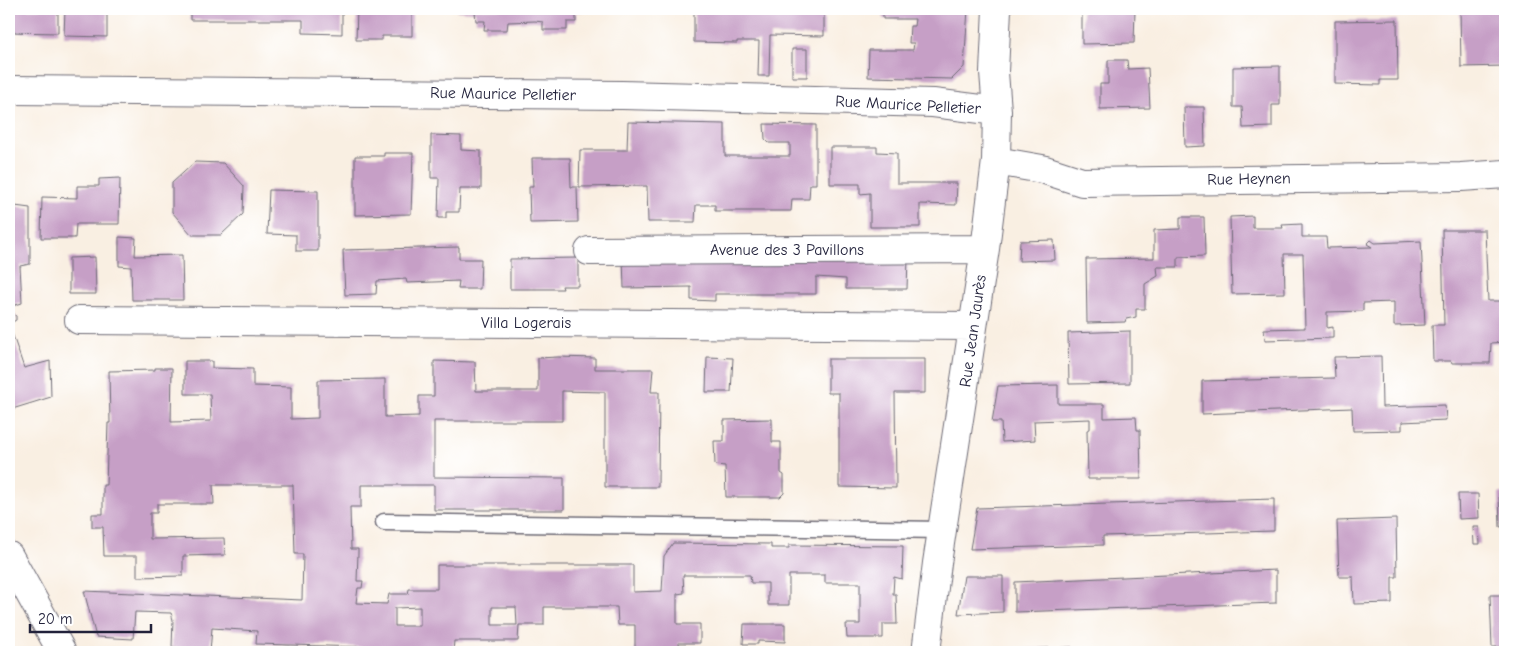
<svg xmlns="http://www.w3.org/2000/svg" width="1514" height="661" font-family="'Comic Neue',sans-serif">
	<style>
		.building { fill: #c69fc6; fill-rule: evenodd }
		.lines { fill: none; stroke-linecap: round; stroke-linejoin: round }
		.service-casing { stroke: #6d6a75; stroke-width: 19 }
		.minor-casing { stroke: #6d6a75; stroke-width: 30 }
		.tertiary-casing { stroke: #6d6a75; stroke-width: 30 }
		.service { stroke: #fff; stroke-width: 16 }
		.minor { stroke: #fff; stroke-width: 28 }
		.tertiary { stroke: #fff; stroke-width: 28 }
		.labels { text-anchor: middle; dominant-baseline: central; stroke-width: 5; stroke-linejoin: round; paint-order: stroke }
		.street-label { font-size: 16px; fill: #22223b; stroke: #fff }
	</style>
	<rect width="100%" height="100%" fill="#fff"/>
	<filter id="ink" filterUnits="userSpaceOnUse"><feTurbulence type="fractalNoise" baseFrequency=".02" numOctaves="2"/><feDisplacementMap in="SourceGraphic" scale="10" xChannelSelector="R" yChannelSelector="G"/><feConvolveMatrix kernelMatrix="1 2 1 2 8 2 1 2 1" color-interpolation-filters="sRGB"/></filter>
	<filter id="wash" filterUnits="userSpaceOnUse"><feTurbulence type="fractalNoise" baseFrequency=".0096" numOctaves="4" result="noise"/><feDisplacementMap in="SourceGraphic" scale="20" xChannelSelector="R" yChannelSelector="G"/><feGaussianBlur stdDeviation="1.12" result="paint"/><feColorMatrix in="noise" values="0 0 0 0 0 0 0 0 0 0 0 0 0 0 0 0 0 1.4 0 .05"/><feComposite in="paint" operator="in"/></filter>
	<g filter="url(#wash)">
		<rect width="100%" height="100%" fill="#f9efe2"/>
		<g id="blocks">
			<path class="building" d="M 9,9 L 58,9 L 58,33 L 9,32 Z
				M 65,9 L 107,9 L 107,37 L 64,36 Z
				M 190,9 L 342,9 L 342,34 L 303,33 L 303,20 L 190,20 Z
				M 357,9 L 412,9 L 412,36 L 382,36 L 382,40 L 356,40 Z
				M 456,9 L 595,9 L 595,12 L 576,12 L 576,22 L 567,22 L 567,30 L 543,30 L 543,22 L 535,21 L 508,22 L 507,30 L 484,30 L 485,21 L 476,21 L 475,12 L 456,11 Z
				M 694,9 L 824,9 L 824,36 L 770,35 L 769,76 L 758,76 L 759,41 L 737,41 L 737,43 L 694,42 Z
				M 883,9 L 968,9 L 964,67 L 952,79 L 868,77 L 869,50 L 913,50 L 914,43 L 909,43 L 910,26 L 914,26 L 915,19 L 883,19 Z
				M 1082,9 L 1135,9 L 1134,43 L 1082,44 Z
				M 1460,9 L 1505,9 L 1505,66 L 1461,67 Z
				M 1397,20 L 1398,80 L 1380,80 L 1380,85 L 1335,84 L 1335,21 Z
				M 792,49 L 807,49 L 807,77 L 792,77 Z
				M 1108,60 L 1127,60 L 1128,69 L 1148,68 L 1150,108 L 1100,109 L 1100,84 L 1108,84 Z
				M 1280,66 L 1280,105 L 1272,105 L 1272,127 L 1243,128 L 1242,107 L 1233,107 L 1233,67 Z
				M 1184,107 L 1204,107 L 1205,146 L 1185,147 Z
				M 628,122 L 725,124 L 725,156 L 790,156 L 790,143 L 769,143 L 765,139 L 764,124 L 816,125 L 816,184 L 810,184 L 809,199 L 792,199 L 791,211 L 715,211 L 715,205 L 696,205 L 695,222 L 648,222 L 647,186 L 579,187 L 580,150 L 627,150 Z
				M 431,135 L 461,136 L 461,150 L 481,151 L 481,189 L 460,189 L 459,212 L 446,212 L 446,218 L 438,218 L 439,178 L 431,178 Z
				M 830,147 L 877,147 L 877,152 L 897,153 L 897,183 L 957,183 L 956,205 L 920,204 L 920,227 L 870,227 L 870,193 L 860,194 L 860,184 L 830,184 Z
				M 384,153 L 413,153 L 411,214 L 355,215 L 355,156 L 384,156 Z
				M 532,158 L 570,158 L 571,187 L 577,187 L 578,222 L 530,223 L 529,187 L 533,187 Z
				M 195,162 L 223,163 L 244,186 L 243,214 L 221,235 L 192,235 L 172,212 L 172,183 Z
				M 120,178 L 119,224 L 76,224 L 75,238 L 41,238 L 42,197 L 77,198 L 77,186 L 99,186 L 99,179 Z
				M 269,190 L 318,191 L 318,251 L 296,251 L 296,235 L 267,234 Z
				M 9,196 L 14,199 L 15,206 L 30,208 L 30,264 L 20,266 L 22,303 L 9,307 Z
				M 1253,216 L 1253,228 L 1283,228 L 1282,225 L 1302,224 L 1302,237 L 1326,237 L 1327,248 L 1372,247 L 1367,244 L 1371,240 L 1375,243 L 1421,241 L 1425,325 L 1394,326 L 1394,302 L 1363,303 L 1363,311 L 1327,312 L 1327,328 L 1333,327 L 1333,338 L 1265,340 L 1264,329 L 1305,328 L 1303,254 L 1284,254 L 1285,293 L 1232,294 L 1230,217 Z
				M 1180,217 L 1204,217 L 1205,256 L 1178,257 L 1178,267 L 1157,267 L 1158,276 L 1145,284 L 1145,309 L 1136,309 L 1136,317 L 1126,319 L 1125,322 L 1087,323 L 1086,259 L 1154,258 L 1154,230 L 1180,229 Z
				M 1442,230 L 1485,230 L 1488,301 L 1505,301 L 1505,342 L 1491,343 L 1490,363 L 1452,363 L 1451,361 L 1433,361 L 1432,325 L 1444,325 Z
				M 119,237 L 136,238 L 135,256 L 182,255 L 183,300 L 132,300 L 131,267 L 119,266 Z
				M 1054,240 L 1055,260 L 1019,261 L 1020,241 Z
				M 459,247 L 459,259 L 481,259 L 480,289 L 458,289 L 459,281 L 407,283 L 406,279 L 377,281 L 376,294 L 345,295 L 343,250 Z
				M 95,257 L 96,294 L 69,294 L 69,258 Z
				M 908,257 L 907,289 L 846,289 L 846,279 L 816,277 L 816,294 L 715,294 L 715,301 L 691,300 L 691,287 L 624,288 L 623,258 Z
				M 578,258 L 578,286 L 562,286 L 563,289 L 510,289 L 510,259 Z
				M 10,311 L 16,316 L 16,320 L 9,324 L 24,368 L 50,361 L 51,397 L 9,410 L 9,312 Z
				M 1130,331 L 1130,383 L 1069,384 L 1068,333 Z
				M 1381,356 L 1382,407 L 1445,405 L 1446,420 L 1402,422 L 1402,430 L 1353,431 L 1352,408 L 1202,414 L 1202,381 L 1335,378 L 1334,357 Z
				M 558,357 L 595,358 L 595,369 L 653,369 L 651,392 L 659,392 L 658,487 L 605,487 L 605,392 L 562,391 L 562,421 L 434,421 L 434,477 L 564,478 L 564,510 L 434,510 L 434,485 L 361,485 L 361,507 L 350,507 L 351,549 L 358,549 L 358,553 L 357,581 L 363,581 L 362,588 L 358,588 L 356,603 L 387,604 L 389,594 L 408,594 L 409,589 L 437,589 L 437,565 L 633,565 L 633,592 L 662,591 L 664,556 L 673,543 L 771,544 L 771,548 L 789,548 L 789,545 L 903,546 L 902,579 L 894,577 L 893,594 L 896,594 L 897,624 L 883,624 L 883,638 L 847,638 L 846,624 L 860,624 L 860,583 L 825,583 L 825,575 L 789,575 L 789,605 L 768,605 L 768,583 L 751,583 L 750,575 L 683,575 L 684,593 L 677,594 L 677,624 L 700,624 L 700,643 L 679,643 L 679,652 L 635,652 L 635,625 L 618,625 L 617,607 L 544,607 L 544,625 L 519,625 L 518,641 L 454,641 L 453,652 L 361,652 L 361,647 L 256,644 L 257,631 L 212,628 L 210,652 L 185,651 L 185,648 L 172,647 L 173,620 L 171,613 L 135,612 L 133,639 L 96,637 L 84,591 L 302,600 L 303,554 L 295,554 L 293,485 L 213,485 L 214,504 L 157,504 L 157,513 L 150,513 L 150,539 L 224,538 L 225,555 L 183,556 L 183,576 L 137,577 L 137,556 L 104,556 L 103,527 L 92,527 L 92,514 L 103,514 L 103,485 L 106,485 L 108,423 L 110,423 L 109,371 L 155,370 L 155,368 L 172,368 L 171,422 L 211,421 L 210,394 L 185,394 L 185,361 L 212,361 L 212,368 L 253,369 L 253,386 L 291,387 L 291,419 L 318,418 L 318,380 L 385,379 L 385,417 L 419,416 L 419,396 L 434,396 L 434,361 L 475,362 L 476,391 L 538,391 L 538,358 ZM 420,607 L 420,626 L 395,626 L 395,608 ZM 492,607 L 516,607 L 517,625 L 492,625 Z
				M 707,357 L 733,358 L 731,392 L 706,392 Z
				M 828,359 L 925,359 L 925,393 L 895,393 L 896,488 L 839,487 L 839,393 L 828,393 Z
				M 1058,385 L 1058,404 L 1104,404 L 1104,418 L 1136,417 L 1137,430 L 1140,430 L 1141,479 L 1088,479 L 1087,430 L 1090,429 L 1090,419 L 1034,421 L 1035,440 L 1002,442 L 1001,422 L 992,422 L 998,386 Z
				M 772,419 L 772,442 L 781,442 L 781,473 L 784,475 L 784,493 L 780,497 L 726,497 L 725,466 L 715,465 L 714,441 L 724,441 L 724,420 Z
				M 1499,493 L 1505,493 L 1505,526 L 1500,527 Z
				M 1458,494 L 1478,494 L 1479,518 L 1459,519 Z
				M 1274,499 L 1274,531 L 1103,536 L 1103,545 L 970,549 L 977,508 Z
				M 1396,519 L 1397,577 L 1392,577 L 1392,603 L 1354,604 L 1353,577 L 1339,577 L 1337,521 Z
				M 1473,527 L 1479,527 L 1480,544 L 1474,544 Z
				M 1276,570 L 1276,603 L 1015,612 L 1015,582 Z
				M 964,576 L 1003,576 L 1003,612 L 958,614 Z
				M 1490,595 L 1505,595 L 1505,647 L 1492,647 Z
				M 744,624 L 785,624 L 785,642 L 758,641 L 758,644 L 743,644 Z
				M 1072,647 L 1075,652 L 998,652 L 998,650 Z"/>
		</g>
	</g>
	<g filter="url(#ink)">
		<use href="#blocks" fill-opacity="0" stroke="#6d6a75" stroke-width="1"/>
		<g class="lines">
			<defs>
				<path id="service" d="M 384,522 L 943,530"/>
				<path id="minor" d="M 9,90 L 622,95 L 933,103 L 997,111
					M 996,161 L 1042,169 L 1082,182 L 1461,177 L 1505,174
					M 589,251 L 985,249
					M 79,320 L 973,326
					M 926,652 L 937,563 L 985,249 L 996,161 L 997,111 L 994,72 L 997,9"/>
				<path id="tertiary" d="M 9,556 L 62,652"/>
			</defs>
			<use href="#service" class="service-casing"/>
			<use href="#minor" class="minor-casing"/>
			<use href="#tertiary" class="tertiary-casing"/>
			<use href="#service" class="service"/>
			<use href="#minor" class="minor"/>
			<use href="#tertiary" class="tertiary"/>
		</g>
	</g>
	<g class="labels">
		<g class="street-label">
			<text transform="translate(503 94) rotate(1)">Rue Maurice Pelletier</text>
			<text transform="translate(908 105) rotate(3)">Rue Maurice Pelletier</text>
			<text transform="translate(1249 179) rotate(-1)">Rue Heynen</text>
			<text x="787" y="250">Avenue des 3 Pavillons</text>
			<text x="526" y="323">Villa Logerais</text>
			<text transform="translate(973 331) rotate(-82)">Rue Jean Jaurès</text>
		</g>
	</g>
	<rect width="1514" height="661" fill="none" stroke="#fff" stroke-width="30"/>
	<path d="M30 624v8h121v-8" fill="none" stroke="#22223b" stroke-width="2.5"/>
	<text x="38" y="624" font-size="15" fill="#22223b" stroke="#ffffff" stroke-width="4" paint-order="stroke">20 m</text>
</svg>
